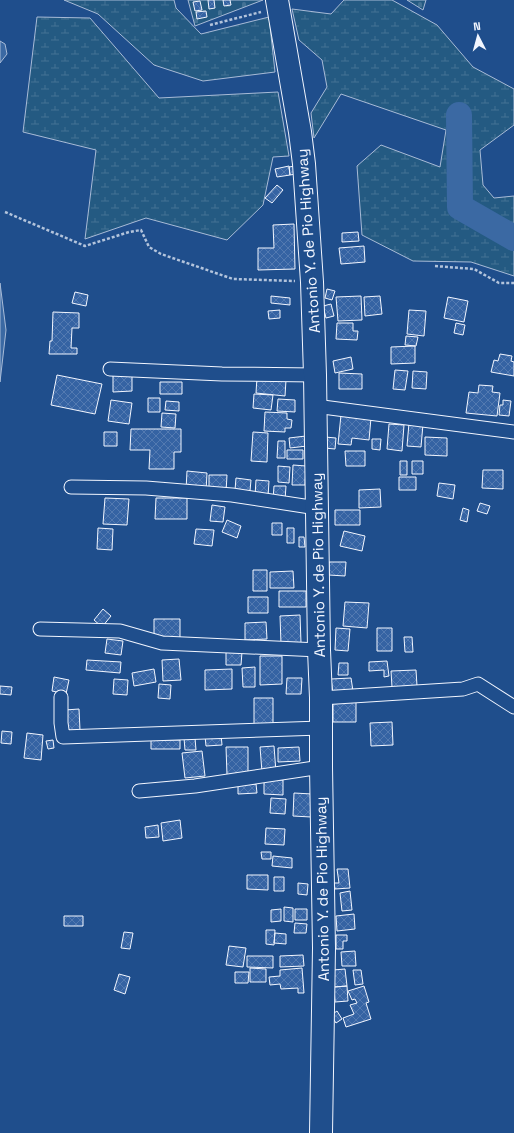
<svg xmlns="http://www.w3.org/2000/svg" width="514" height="1133" font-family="'Space Grotesk',sans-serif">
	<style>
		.wetland { fill: url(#wetland-marsh); stroke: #a8bbd7 }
		.cemetery { fill: url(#cemetery-stones); stroke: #a8bbd7 }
		.water { fill: #3b69a3; stroke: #a8bbd7 }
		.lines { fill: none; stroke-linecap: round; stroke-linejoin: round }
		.river { stroke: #3b69a3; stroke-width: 26 }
		.building { fill: url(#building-cross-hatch); stroke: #f2f6ff }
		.minor-casing { stroke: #f2f6ff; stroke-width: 15 }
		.trunk-casing { stroke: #f2f6ff; stroke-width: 24 }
		.path { stroke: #b3c4dc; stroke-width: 2.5; stroke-dasharray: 3 2; stroke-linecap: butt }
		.minor { stroke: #1f4e8c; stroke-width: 13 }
		.trunk { stroke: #1f4e8c; stroke-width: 22 }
		.labels { text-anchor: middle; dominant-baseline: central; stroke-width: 3; stroke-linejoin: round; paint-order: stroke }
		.street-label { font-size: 15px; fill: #f2f6ff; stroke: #1f4e8c }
	</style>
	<defs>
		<pattern id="wetland-marsh" width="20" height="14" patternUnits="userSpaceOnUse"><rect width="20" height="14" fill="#245a82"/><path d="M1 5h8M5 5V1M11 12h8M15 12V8" fill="none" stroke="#447295"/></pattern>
		<pattern id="cemetery-stones" width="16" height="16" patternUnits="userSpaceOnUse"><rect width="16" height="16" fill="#245a82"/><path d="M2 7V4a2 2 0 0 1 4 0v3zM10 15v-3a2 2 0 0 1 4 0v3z" fill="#447295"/></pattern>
		<pattern id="building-cross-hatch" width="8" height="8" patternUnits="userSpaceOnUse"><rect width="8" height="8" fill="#3563a3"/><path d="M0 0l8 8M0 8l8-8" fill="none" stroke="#537ab1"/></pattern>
	</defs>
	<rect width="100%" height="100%" fill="#1f4e8c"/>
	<path class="wetland" d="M 64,0 L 174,0 L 176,8 L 201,34 L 269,17 L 275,72 L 203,81 L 154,65 L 98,14 Z
		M 344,0 L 392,0 L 437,25 L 473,67 L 514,89 L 514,125 L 480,150 L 483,185 L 494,198 L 514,196 L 514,276 L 471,262 L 413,261 L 362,235 L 357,166 L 381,145 L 440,167 L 446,130 L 341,94 L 314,138 L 311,113 L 327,87 L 322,60 L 299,40 L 292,9 L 331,14 Z
		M 37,17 L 90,18 L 159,98 L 278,92 L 289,156 L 273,157 L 263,205 L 227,240 L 146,218 L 85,239 L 96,150 L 23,132 Z"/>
	<path class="cemetery" d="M 188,0 L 263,0 L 195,26 Z
		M 407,0 L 426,0 L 423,10 Z"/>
	<path class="water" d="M 0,41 L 5,44 L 7,54 L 0,63 Z
		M 0,283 L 6,330 L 0,382 Z"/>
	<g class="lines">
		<path class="river" d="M 459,115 L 460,207 L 514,238"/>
	</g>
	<path class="building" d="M 208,0 L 214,0 L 215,8 L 209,9 Z
		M 223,0 L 230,0 L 231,5 L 224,6 Z
		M 200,1 L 202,10 L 195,11 L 193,2 Z
		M 206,11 L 207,17 L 197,19 L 196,12 Z
		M 289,166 L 290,175 L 277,177 L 275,169 Z
		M 295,166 L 296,174 L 290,175 L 289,167 Z
		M 277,185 L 283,190 L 272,203 L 265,198 Z
		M 294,224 L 295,269 L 258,270 L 258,248 L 274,248 L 273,225 Z
		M 358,232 L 359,241 L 342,242 L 342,233 Z
		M 364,246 L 365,262 L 341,264 L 339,248 Z
		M 327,289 L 335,291 L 332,300 L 325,298 Z
		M 75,292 L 88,295 L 86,306 L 72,303 Z
		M 271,296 L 290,298 L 290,305 L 271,303 Z
		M 361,296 L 362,320 L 338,321 L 336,297 Z
		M 380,296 L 382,314 L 365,316 L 364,297 Z
		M 448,297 L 468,301 L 464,322 L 444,318 Z
		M 331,304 L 334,316 L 326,318 L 323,306 Z
		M 280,310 L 280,318 L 269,319 L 268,311 Z
		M 409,310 L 426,311 L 424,336 L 407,334 Z
		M 53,312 L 79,313 L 79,328 L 72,328 L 71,348 L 77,348 L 77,354 L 49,354 L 50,341 L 52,341 Z
		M 337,323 L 353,323 L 353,331 L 358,331 L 357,340 L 336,339 Z
		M 456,323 L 465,325 L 463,335 L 454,333 Z
		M 406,336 L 418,337 L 416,346 L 405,345 Z
		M 415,346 L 415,363 L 391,364 L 391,347 Z
		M 500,354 L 512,356 L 511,361 L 514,362 L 514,376 L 491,372 L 494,360 L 498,361 Z
		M 351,357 L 353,369 L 335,373 L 333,361 Z
		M 395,370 L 408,371 L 405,390 L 393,389 Z
		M 413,371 L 427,372 L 426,389 L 412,388 Z
		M 339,373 L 362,374 L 362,389 L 339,389 Z
		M 132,374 L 132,391 L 113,392 L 113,375 Z
		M 57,375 L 102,384 L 95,414 L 51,405 Z
		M 257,377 L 286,380 L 285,396 L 256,393 Z
		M 160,382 L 182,382 L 182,394 L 160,394 Z
		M 479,385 L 493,386 L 492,392 L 500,393 L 497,416 L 466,413 L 469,392 L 478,393 Z
		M 254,394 L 273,395 L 271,410 L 253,408 Z
		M 148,398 L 160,398 L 160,412 L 148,412 Z
		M 278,399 L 295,400 L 295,412 L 277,411 Z
		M 111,400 L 132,403 L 129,424 L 108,421 Z
		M 503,400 L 511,401 L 509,416 L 499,415 L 500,405 L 503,405 Z
		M 166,401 L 179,402 L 179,411 L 165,410 Z
		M 265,412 L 287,413 L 287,419 L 292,420 L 291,428 L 285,428 L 285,432 L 264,431 Z
		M 162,413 L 176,414 L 175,428 L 161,427 Z
		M 341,415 L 371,418 L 369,440 L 352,438 L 351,445 L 338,444 Z
		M 409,423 L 423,424 L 421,447 L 407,446 Z
		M 389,424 L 404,425 L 402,451 L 387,449 Z
		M 131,429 L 181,429 L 181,452 L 174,452 L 174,469 L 149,469 L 150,450 L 130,450 Z
		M 104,432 L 117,432 L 117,446 L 104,446 Z
		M 253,432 L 268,433 L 267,462 L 251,461 Z
		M 306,436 L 307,446 L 290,448 L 289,438 Z
		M 325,437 L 336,438 L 335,449 L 324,448 Z
		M 425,437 L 447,438 L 447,456 L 425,455 Z
		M 372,439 L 381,439 L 380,450 L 372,449 Z
		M 278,441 L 285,441 L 285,458 L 277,458 Z
		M 287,450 L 303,450 L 303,459 L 287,459 Z
		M 345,451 L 365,451 L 365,466 L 346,466 Z
		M 400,461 L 407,461 L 407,475 L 400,475 Z
		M 412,461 L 423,461 L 423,474 L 412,474 Z
		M 293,465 L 306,466 L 305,485 L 292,485 Z
		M 278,466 L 290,467 L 289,483 L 278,482 Z
		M 483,470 L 503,470 L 503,489 L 482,488 Z
		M 187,471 L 207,473 L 206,491 L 186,490 Z
		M 209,475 L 227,475 L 226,492 L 209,491 Z
		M 399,477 L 416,477 L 416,490 L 399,490 Z
		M 236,478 L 251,480 L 250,491 L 235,490 Z
		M 256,480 L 269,481 L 268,497 L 255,496 Z
		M 439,483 L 455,485 L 453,499 L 437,496 Z
		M 274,486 L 286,486 L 285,500 L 273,500 Z
		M 380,489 L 381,507 L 359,508 L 359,490 Z
		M 105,498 L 129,499 L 127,525 L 103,524 Z
		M 156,498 L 187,498 L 187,519 L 155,519 Z
		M 480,503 L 490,506 L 487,514 L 477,511 Z
		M 212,505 L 225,507 L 223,522 L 210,521 Z
		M 463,508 L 469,510 L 467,522 L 460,520 Z
		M 335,510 L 360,510 L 360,525 L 335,525 Z
		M 227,520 L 241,526 L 237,538 L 222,532 Z
		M 272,523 L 282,523 L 282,535 L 272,535 Z
		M 98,528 L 113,529 L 112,550 L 97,549 Z
		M 287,528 L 294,528 L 294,543 L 287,543 Z
		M 196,529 L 214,530 L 212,546 L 194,544 Z
		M 344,531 L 365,536 L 362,551 L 340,546 Z
		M 299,537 L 304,537 L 305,547 L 299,547 Z
		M 329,562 L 346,562 L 345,576 L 329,575 Z
		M 253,570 L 267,570 L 267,591 L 253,591 Z
		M 293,571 L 294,588 L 270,588 L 270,572 Z
		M 279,591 L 306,591 L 306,607 L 279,607 Z
		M 248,597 L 268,597 L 268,613 L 248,613 Z
		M 345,602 L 369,603 L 367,628 L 343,626 Z
		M 103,609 L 111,616 L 102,627 L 94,620 Z
		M 300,615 L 301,643 L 281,644 L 280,616 Z
		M 154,619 L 180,619 L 180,638 L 154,638 Z
		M 266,622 L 267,639 L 245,640 L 245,623 Z
		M 336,628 L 350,629 L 348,651 L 335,650 Z
		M 377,628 L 392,628 L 392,651 L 377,651 Z
		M 404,637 L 412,637 L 413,652 L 405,652 Z
		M 107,639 L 123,641 L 121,655 L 105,653 Z
		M 226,652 L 242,652 L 241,665 L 226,665 Z
		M 260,656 L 282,656 L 282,684 L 260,685 Z
		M 179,659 L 181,680 L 163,681 L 162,660 Z
		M 87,660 L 121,662 L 120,673 L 86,670 Z
		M 387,661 L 389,676 L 384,677 L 384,670 L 369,671 L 369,662 Z
		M 339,663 L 348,663 L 348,675 L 338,675 Z
		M 255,667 L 255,687 L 243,687 L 242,668 Z
		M 154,669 L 156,682 L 134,686 L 132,673 Z
		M 232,669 L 232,689 L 205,690 L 205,670 Z
		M 416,670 L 417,686 L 392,687 L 391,671 Z
		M 54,677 L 69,680 L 66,694 L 52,691 Z
		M 287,678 L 302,678 L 301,694 L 286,694 Z
		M 351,678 L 353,691 L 333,693 L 331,679 Z
		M 114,679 L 128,680 L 127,695 L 113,694 Z
		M 159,684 L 171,685 L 170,699 L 158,698 Z
		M 0,686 L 12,687 L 11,695 L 0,694 Z
		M 254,698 L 273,698 L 273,726 L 254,726 Z
		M 333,701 L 356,701 L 356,722 L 333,722 Z
		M 79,709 L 80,730 L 66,731 L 65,710 Z
		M 392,722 L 393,745 L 371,746 L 370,723 Z
		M 2,731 L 12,732 L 11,744 L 1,743 Z
		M 27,733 L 43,735 L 41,760 L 24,758 Z
		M 221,734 L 222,745 L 206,746 L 205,736 Z
		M 184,738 L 195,738 L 196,750 L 185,750 Z
		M 53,740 L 54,748 L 48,749 L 46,741 Z
		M 151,740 L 180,740 L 180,749 L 151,749 Z
		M 274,746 L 276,772 L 262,772 L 260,747 Z
		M 226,747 L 248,747 L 248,774 L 227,775 Z
		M 299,747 L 300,761 L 278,762 L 278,748 Z
		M 202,751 L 205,776 L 185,778 L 182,753 Z
		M 264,780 L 283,780 L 283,795 L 264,794 Z
		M 256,784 L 257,793 L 238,794 L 238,785 Z
		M 294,793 L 312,794 L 311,817 L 293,816 Z
		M 271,798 L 286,799 L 285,814 L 270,813 Z
		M 180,820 L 182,838 L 163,841 L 161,823 Z
		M 158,825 L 159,837 L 146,838 L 145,827 Z
		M 266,828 L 285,829 L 284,845 L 265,844 Z
		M 261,852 L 271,852 L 271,859 L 262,859 Z
		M 273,856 L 292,858 L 292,868 L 272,866 Z
		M 337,869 L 348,869 L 350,888 L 335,889 L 334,883 L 339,883 Z
		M 247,875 L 268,875 L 268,890 L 247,889 Z
		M 274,877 L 284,877 L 284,891 L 274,891 Z
		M 298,883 L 308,884 L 307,895 L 298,894 Z
		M 350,891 L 352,910 L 342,911 L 340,893 Z
		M 284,907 L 293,908 L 293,922 L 284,921 Z
		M 281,909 L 281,921 L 271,922 L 271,910 Z
		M 295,909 L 307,909 L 307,920 L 295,920 Z
		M 354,914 L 355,929 L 337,931 L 336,916 Z
		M 64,916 L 83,916 L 83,926 L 64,926 Z
		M 295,923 L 307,924 L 306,933 L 294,933 Z
		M 266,930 L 275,930 L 274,945 L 266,944 Z
		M 124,932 L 133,933 L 130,949 L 121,948 Z
		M 275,933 L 286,934 L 286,944 L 274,943 Z
		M 336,935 L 347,935 L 347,941 L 343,941 L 343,949 L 336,949 Z
		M 229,946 L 246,948 L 243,967 L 226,965 Z
		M 355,951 L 356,966 L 342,966 L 341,952 Z
		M 303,955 L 304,966 L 280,967 L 280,956 Z
		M 247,956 L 273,956 L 273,968 L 247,967 Z
		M 250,968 L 266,969 L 266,982 L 250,982 Z
		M 302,968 L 304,993 L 298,993 L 298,988 L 281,989 L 280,984 L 270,985 L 269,977 L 280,976 L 280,970 Z
		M 345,969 L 347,986 L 334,987 L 333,970 Z
		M 353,970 L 361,970 L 363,984 L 355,985 Z
		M 235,972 L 249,972 L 248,983 L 235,983 Z
		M 119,974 L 130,977 L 125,994 L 114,990 Z
		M 347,986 L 348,1001 L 335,1002 L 334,987 Z
		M 364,986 L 369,1002 L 366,1003 L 371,1019 L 346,1027 L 343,1018 L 354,1014 L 350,1005 L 357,1003 L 355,999 L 352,1000 L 348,991 Z
		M 337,1011 L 342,1019 L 336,1023 L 331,1015 Z"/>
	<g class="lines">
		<defs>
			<path id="minor" d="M 110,369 L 222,374 L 315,375
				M 315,406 L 514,432
				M 71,487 L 146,488 L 232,495 L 317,508
				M 40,629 L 120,631 L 162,643 L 319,650
				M 61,697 L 61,723 L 63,737 L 321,728
				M 321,698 L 463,689 L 478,684 L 514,707
				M 139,791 L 195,786 L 321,767"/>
			<path id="trunk" d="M 277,0 L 300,132 L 304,164 L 312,282 L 315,375 L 319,650 L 321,698 L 321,767 L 324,948 L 321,1133"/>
		</defs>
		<use href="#minor" class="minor-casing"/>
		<use href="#trunk" class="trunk-casing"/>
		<path class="path" d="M 210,25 L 261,12
			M 5,212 L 85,246 L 129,232 L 141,230 L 149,247 L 161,254 L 233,279 L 295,281
			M 435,266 L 474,269 L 499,283 L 514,283"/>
		<use href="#minor" class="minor"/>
		<use href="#trunk" class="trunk"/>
	</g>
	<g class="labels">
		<g class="street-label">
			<text transform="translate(308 241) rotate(-94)">Antonio Y. de Pio Highway</text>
			<text transform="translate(318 565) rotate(-91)">Antonio Y. de Pio Highway</text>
			<text transform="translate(322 889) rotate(-91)">Antonio Y. de Pio Highway</text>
		</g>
	</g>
	<g transform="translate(478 36) rotate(354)" stroke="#1f4e8c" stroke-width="3" paint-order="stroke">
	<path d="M0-3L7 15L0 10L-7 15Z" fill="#f2f6ff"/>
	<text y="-6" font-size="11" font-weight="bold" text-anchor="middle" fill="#f2f6ff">N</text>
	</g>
</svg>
